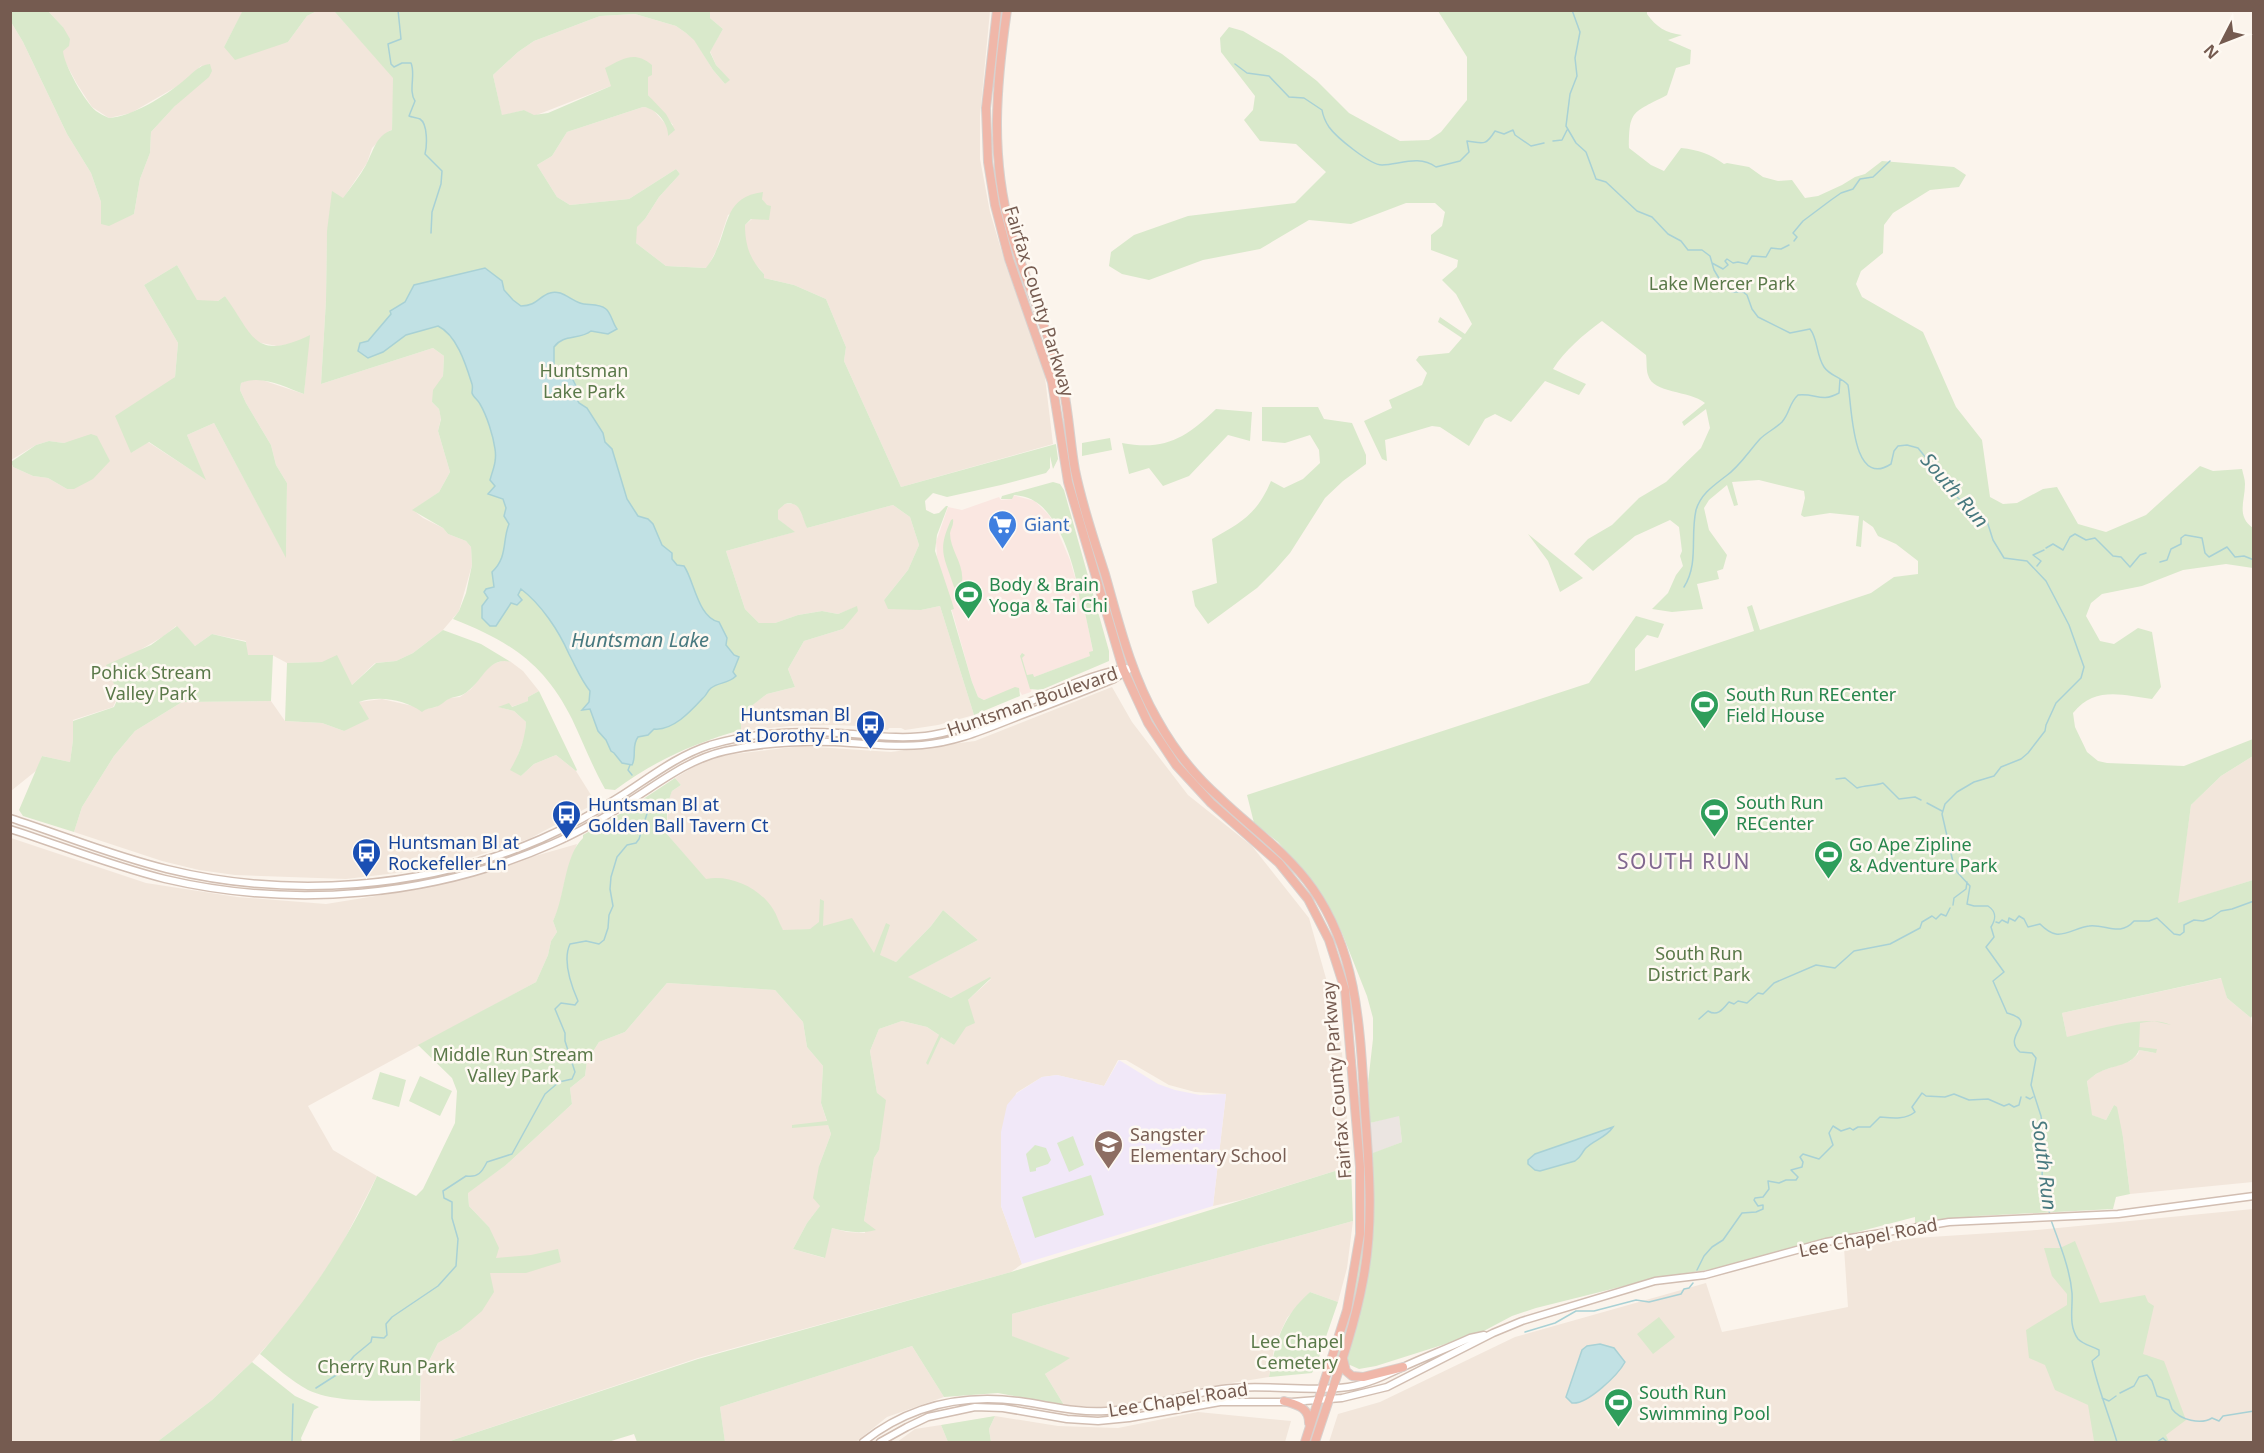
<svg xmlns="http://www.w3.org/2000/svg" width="2264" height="1453" font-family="'Noto Sans',sans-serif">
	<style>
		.residential { fill: #f2e6db; fill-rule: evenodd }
		.commercial { fill: #fae7e1 }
		.industrial { fill: #ebe5e1 }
		.education { fill: #f1e8f8 }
		.green { fill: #d9e9cb }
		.water { fill: #c1e1e4; stroke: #a8d1d5; stroke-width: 1.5 }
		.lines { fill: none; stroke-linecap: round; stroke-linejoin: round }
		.stream { stroke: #a8d1d5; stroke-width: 1.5 }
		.secondary-casing { stroke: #d2beb2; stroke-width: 9 }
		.highway-casing { stroke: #d8d1ce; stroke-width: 10 }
		.secondary { stroke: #fff; stroke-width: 6 }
		.highway { stroke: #f0b7a9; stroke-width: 8 }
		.labels { text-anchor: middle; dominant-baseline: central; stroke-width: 5; stroke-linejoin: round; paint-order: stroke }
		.park-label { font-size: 18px; fill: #5a7949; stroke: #fef9f2 }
		.street-label { font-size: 18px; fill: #755b50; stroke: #fef9f2 }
		.shop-label { font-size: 18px; fill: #366cbe; stroke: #fef9f2; text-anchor: start }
		.leisure-label { font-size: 18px; fill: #27864d; stroke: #fef9f2; text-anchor: start }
		.transit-label { font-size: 18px; fill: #164399; stroke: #fef9f2; text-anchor: start }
		.education-label { font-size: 18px; fill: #785e54; stroke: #fef9f2; text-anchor: start }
		.water-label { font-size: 20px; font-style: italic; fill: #48797f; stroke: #fef9f2 }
		.quarter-label { font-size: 21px; letter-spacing: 1.5px; fill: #816890; stroke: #fef9f2 }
	</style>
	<rect width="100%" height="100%" fill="#fbf4ec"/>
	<path class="residential" d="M 48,11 L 243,11 L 224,47 L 288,42 L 307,16 L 317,11 L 334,11 L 394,78 L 392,130 L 389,131 L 372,148 L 367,163 L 342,200 L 327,235 L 326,300 L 321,384 L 433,348 L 444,356 L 443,376 L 432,402 L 439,409 L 441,418 L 438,431 L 450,472 L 439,492 L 413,510 L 423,518 L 443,528 L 448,534 L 466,541 L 471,547 L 472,565 L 459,611 L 443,630 L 413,653 L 396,661 L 375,663 L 352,685 L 322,662 L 287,663 L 272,655 L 247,655 L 246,641 L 212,634 L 195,646 L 176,626 L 164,636 L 140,650 L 113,707 L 73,720 L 73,740 L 70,762 L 42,756 L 37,770 L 11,791 L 10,462 L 13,467 L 33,476 L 48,478 L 67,489 L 70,442 L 64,443 L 49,441 L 36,445 L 11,460 L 11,22 L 23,42 L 67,134 L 91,173 L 101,202 L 101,224 L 134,214 L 140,179 L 150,153 L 151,132 L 175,106 L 202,65 L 181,84 L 131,113 L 109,118 L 92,107 L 77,84 L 63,58 L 63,27 ZM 177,265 L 197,301 L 218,301 L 225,296 L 247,332 L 256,342 L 277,346 L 292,344 L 309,336 L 304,394 L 262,380 L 248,380 L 241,383 L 240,390 L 246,403 L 271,445 L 276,465 L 287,483 L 286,557 L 214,423 L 187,435 L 205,479 L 148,442 L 131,453 L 175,377 L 178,343 L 144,285 Z
		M 710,11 L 990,11 L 980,116 L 980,159 L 990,212 L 1006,266 L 1044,369 L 1053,444 L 901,487 L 844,361 L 846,347 L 826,299 L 794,285 L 764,278 L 764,274 L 751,259 L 745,241 L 745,225 L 767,206 L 762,199 L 728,215 L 716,251 L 707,268 L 666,266 L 636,243 L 636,227 L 645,219 L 659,197 L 680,174 L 676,169 L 629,199 L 570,205 L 557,197 L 537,165 L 552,156 L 567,132 L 643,107 L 650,108 L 655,112 L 669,128 L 673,125 L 648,95 L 648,77 L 611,86 L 534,116 L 524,110 L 502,116 L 493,75 L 518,52 L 534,41 L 600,16 L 635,14 L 676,26 L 686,33 L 694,39 L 713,70 L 725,84 L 729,80 L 716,65 L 710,51 L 723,29 L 710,18 Z
		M 785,504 L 794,504 L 800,508 L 807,528 L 893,505 L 910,517 L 919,545 L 908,570 L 884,600 L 921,610 L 940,606 L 974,715 L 938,725 L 905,730 L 901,728 L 889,728 L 888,730 L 858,726 L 834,725 L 790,726 L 741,731 L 740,714 L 767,694 L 795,687 L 788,669 L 804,641 L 843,629 L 856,607 L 838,614 L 822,611 L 798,615 L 775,623 L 759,623 L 745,609 L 726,551 L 794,532 L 778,519 L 778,509 Z
		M 505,660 L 511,662 L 523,671 L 539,691 L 528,697 L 529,701 L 511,707 L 499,707 L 514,711 L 526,722 L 525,736 L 517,758 L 521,776 L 534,764 L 556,755 L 576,771 L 596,803 L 529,839 L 470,858 L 405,872 L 346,879 L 235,875 L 199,870 L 162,861 L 74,832 L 82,807 L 114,756 L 135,731 L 182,702 L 271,701 L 285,721 L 322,723 L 344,731 L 359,702 L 382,699 L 426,709 L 436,707 L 449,698 L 460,697 L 471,689 L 490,665 Z
		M 1112,687 L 1132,722 L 1188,795 L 1252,846 L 1309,918 L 1340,1028 L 1351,1166 L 1241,1200 L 1213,1206 L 1226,1094 L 1195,1092 L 1169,1085 L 1126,1060 L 1118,1060 L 1104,1086 L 1057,1075 L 1042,1077 L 1016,1093 L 1001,1206 L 1022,1264 L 1011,1272 L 698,1358 L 447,1442 L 420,1442 L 421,1364 L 424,1360 L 429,1361 L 438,1343 L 460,1330 L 490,1273 L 489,1227 L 469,1206 L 468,1192 L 506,1165 L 572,1104 L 570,1088 L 585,1076 L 587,1061 L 599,1042 L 625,1032 L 667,983 L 775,990 L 803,1022 L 807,1047 L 823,1066 L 821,1103 L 831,1134 L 819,1166 L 821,1205 L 807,1223 L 793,1249 L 824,1258 L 832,1228 L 847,1232 L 865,1233 L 864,1221 L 874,1158 L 879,1150 L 877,1093 L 870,1051 L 879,1029 L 902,1021 L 927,1027 L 954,1045 L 968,1000 L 991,979 L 951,998 L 907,977 L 978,940 L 943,910 L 931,926 L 896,962 L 875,954 L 823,926 L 810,929 L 783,931 L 772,908 L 706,880 L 667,834 L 668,801 L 672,791 L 681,785 L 675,778 L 710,757 L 801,746 L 891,752 L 975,741 Z
		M 2253,756 L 2253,880 L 2177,904 L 2191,805 L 2221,776 Z
		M 11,838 L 146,883 L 237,897 L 326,904 L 419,889 L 577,844 L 565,880 L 559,908 L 553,921 L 557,932 L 551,941 L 548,955 L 536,982 L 308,1106 L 333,1150 L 377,1176 L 340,1248 L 295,1315 L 252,1362 L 212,1400 L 157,1442 L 11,1442 Z
		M 2222,978 L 2227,998 L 2251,1018 L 2254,1046 L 2253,1182 L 2130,1194 L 2123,1137 L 2114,1105 L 2106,1120 L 2091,1115 L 2087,1080 L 2101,1071 L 2130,1061 L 2138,1054 L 2139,1050 L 2156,1053 L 2139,1048 L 2067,1037 L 2062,1013 Z
		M 2253,1209 L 2253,1442 L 1329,1442 L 1338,1414 L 1380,1402 L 1515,1337 L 1706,1283 L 1722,1332 L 1848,1307 L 1844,1248 L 1915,1238 L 2037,1230 Z
		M 1353,1221 L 1347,1268 L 1338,1302 L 1310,1292 L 1287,1318 L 1275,1344 L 1269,1377 L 1200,1388 L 1116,1408 L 1064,1405 L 1045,1374 L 1069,1358 L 1011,1336 L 1012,1314 Z
		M 912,1346 L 944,1397 L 887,1417 L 856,1442 L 725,1442 L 720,1407 Z
		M 1198,1412 L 1291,1421 L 1285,1442 L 991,1442 L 989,1429 L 995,1416 L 1058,1426 L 1118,1428 Z
		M 941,1425 L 948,1442 L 897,1442 L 915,1429 Z"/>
	<path class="commercial" d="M 1012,495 L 1035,501 L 1048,514 L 1054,523 L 1070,560 L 1079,591 L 1080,602 L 1083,602 L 1093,652 L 1091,656 L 1034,677 L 1031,692 L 1022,695 L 1018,688 L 984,700 L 978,697 L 972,682 L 937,557 L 936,542 L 948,507 L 962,510 L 999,497 L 1001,500 L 1012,499 Z"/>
	<path class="industrial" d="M 1399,1115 L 1402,1142 L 1372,1154 L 1370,1123 Z"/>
	<path class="education" d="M 1119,1060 L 1158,1084 L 1175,1090 L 1200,1095 L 1226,1094 L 1213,1206 L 1022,1264 L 1001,1206 L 1001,1132 L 1007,1105 L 1017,1093 L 1042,1077 L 1057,1075 L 1104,1086 Z"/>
	<path class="green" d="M 243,10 L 317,10 L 317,11 L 307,16 L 288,42 L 235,60 L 224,47 Z
		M 10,11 L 48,11 L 63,27 L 70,39 L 69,46 L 63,51 C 64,65 85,102 96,111 C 100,114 105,116 109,118 C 131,117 165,96 182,82 C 191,75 198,65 210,64 L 212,71 L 209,77 L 175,106 L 151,132 L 150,153 L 140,179 L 134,214 L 109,226 L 101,224 L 101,202 L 91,173 L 67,134 L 23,42 L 11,22 Z
		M 334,11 L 710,11 L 710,18 L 723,29 L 710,52 L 716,65 L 730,80 L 725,84 L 713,70 L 694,40 L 686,33 L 676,26 L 635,14 L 600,16 L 534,41 L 518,52 L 493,75 L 502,115 L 524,110 L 534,115 L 548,113 L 611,86 L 605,68 C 623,59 634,50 652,65 L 652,75 L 648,77 L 648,95 L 666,114 L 675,130 L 668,136 C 669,124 656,108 643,107 L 567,132 L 552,156 L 537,165 L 557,197 L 570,205 L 629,199 L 676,169 L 680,174 L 659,197 L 645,219 L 637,227 L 636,243 L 666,266 L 706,268 C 710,262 714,257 716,251 C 729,224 725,197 763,192 L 762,199 L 767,205 L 771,206 L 769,220 L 751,219 L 745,225 C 745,245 750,260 764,274 L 764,278 L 794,285 L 826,299 L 846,347 L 844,361 L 901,487 L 1056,444 L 1058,459 L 1053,469 L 1050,456 L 1050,468 L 1046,473 L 1001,485 L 947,497 L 933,493 L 925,501 L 926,510 L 934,514 L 939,513 L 946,506 L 948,506 L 937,535 L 935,551 L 952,602 L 954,609 L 951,610 L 972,682 L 978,697 L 984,700 L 1015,687 L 1019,688 L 1020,696 L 974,715 L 940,606 L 921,610 L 888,609 L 884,600 L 908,570 L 919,545 L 910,517 L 893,505 L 807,528 C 801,516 802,501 785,504 L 778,510 L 778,519 L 795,532 L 726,551 L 745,609 L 759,623 L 775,623 L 798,615 L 822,611 L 838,614 L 857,606 L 858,611 L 843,629 L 804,641 L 788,669 L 795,687 L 767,694 L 741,714 L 741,730 C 694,743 654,761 615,790 L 605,789 C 592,766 583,742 572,719 C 544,663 509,641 453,619 L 459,611 L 466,593 L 472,565 L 471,547 L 466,541 L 448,534 L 443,528 L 412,510 L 439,492 L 450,472 L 438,431 L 441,419 L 439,409 L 432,402 L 433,390 L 443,376 L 444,356 L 433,348 L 321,384 L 326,300 L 327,231 L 332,191 L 343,198 C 351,187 360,176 366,165 C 373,152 376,135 392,130 L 393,78 Z
		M 1438,11 L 1647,11 L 1647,14 C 1656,27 1666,33 1682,35 L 1668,40 L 1691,50 L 1690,64 L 1676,68 L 1667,95 C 1633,113 1629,109 1629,148 L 1651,165 L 1664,171 L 1681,148 C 1699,150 1710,154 1724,164 L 1727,163 L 1749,167 L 1763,177 L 1778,181 L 1792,180 L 1805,198 L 1818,196 L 1842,185 L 1855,177 L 1865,174 L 1882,161 L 1954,167 L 1966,175 L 1959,187 L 1930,190 L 1893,213 L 1884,225 L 1883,253 L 1861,271 L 1856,284 L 1862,297 L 1923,332 L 1956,407 L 1982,440 L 1990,497 L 2003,504 L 2017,503 L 2043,489 L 2057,487 L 2078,524 L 2106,532 L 2146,515 L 2200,466 L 2213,471 L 2242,469 C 2243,474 2245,479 2245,484 C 2245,501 2236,516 2253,528 L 2253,568 L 2226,564 L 2183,570 L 2142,586 L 2102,594 L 2091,603 L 2086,616 L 2100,641 L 2114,644 L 2138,628 L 2152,632 L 2161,687 L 2152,699 C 2122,695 2095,686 2073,713 L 2075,727 L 2087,752 L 2098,761 L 2107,763 L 2184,766 L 2253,739 L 2253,756 L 2221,776 L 2191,805 L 2178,903 L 2253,880 L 2253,1014 L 2251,1018 L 2227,998 L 2221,978 L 2062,1013 L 2067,1037 C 2093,1031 2148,1013 2171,1025 L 2153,1021 L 2140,1023 L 2139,1047 L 2157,1049 L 2156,1053 L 2139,1050 C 2133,1066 2113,1065 2100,1072 C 2095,1074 2091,1078 2087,1081 L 2092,1115 L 2106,1120 L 2114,1105 L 2117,1107 L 2123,1137 L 2130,1194 L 2116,1197 L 2113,1209 L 1978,1216 L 1915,1223 L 1915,1217 L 1720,1268 L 1660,1277 L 1536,1308 L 1512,1316 L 1480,1333 L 1376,1366 L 1359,1369 L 1350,1365 L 1324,1373 L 1349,1290 L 1364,1223 L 1365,1156 L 1402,1142 L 1399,1116 L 1370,1123 L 1368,1083 L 1373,1039 L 1373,1018 L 1367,996 L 1342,933 L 1329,907 L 1306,875 L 1278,842 L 1254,823 L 1247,795 L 1589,683 L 1636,616 L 1664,624 L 1658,638 L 1647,635 L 1635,649 L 1635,671 L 1754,631 L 1747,607 L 1752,605 L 1760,630 L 1871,593 L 1894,577 L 1918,574 L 1918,561 L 1896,544 L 1878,536 L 1873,527 L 1863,520 L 1861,547 L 1856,546 L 1859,516 L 1830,513 L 1804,517 L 1801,515 L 1805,498 L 1804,491 L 1759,480 L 1732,482 L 1738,505 L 1734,506 L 1727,485 L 1709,500 L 1704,508 L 1709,530 L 1727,555 L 1723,569 L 1717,571 L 1719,579 L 1697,584 L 1703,609 L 1672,612 L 1652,609 L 1668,593 L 1676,575 L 1683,566 L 1680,556 L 1682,551 L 1679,527 L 1670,520 L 1635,536 L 1593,571 L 1574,554 L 1588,539 L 1612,525 L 1639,498 L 1666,482 L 1701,448 L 1710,428 L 1706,409 L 1684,426 L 1682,422 L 1705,403 C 1689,390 1653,394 1648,375 C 1646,369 1647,361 1646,355 L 1602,321 C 1583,335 1565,350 1553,369 L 1586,384 L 1579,395 L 1545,381 L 1511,422 L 1495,414 L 1485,419 L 1469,446 L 1440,427 L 1432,426 L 1385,440 L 1387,461 L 1382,459 L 1364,421 L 1392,408 L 1389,400 L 1422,385 L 1427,373 L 1416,360 L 1419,356 L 1449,353 L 1462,338 L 1438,322 L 1440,317 L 1465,334 L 1472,324 L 1456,294 L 1442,280 L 1457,267 L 1458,260 L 1431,250 L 1431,235 L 1442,226 L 1445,212 L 1435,203 L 1406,203 L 1351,224 L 1309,220 L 1260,249 L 1203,260 L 1149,280 L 1122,274 L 1109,266 L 1111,252 L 1134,235 L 1188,216 L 1295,203 L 1326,172 L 1296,144 L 1260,141 L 1244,120 L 1253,110 L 1255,96 L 1221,52 L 1220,38 L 1229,27 L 1243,31 L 1282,54 L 1317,81 L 1349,113 L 1400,141 L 1429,140 L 1441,132 L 1467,100 L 1467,57 Z
		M 177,265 L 197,300 L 218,301 L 225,296 C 253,335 254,362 310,335 L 304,394 C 285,387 261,374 241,383 L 240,390 L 246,403 L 271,445 L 276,465 L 287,483 L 286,558 L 214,423 L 187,435 L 206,480 L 149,442 L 131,453 L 115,416 L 175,377 L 178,343 L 144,285 Z
		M 1262,407 L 1318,407 L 1324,419 L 1352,423 L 1366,455 L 1366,464 L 1343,481 L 1325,498 L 1290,553 L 1275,570 L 1257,588 L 1208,624 L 1195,606 L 1192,591 L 1217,583 L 1212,539 C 1242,522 1257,514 1271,481 L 1284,488 L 1303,479 L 1320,463 L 1319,450 L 1310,435 L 1285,443 L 1262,441 Z
		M 1216,409 L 1252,412 L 1250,441 L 1228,435 L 1189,476 L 1163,486 L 1149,468 L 1129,474 L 1122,443 C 1165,451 1186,438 1216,409 Z
		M 91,434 L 97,436 L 110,461 L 93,479 L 74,489 L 67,489 L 48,478 L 33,476 L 13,467 L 11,462 L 36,445 L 49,441 L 64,443 Z
		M 1110,438 L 1112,450 L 1082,456 L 1082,443 Z
		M 1053,482 L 1060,484 L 1064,490 L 1109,651 L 1109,661 L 1041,690 L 1030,689 L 1020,656 L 1022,653 L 1025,655 L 1022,658 L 1027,675 L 1033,674 L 1034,677 L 1090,656 L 1089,652 L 1093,651 L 1083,603 L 1080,602 C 1077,574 1063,524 1040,505 C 1032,498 1023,496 1014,495 L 1012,499 L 1001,499 L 1002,496 Z
		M 953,519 C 954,525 951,528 950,533 C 950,552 967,566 961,587 L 957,590 L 954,587 C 944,556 937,551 951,520 Z
		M 1528,534 L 1583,578 L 1560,592 L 1548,561 Z
		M 177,626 L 195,646 L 212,634 L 246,642 L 248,655 L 273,655 L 271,701 L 182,702 L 135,731 L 114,756 L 82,807 L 74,832 L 23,816 L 19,810 L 42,756 L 70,762 L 73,740 L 73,721 L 114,707 L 119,696 L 106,665 L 151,645 Z
		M 443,630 L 481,644 L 511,662 C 489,656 483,680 468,691 C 462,696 458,696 451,698 C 445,700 441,706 435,707 C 429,709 427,708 422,712 C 406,700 379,695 359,702 L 369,719 L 344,731 L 322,723 L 285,721 L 287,663 L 322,662 L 337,655 L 352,685 L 376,663 L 396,661 L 413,653 Z
		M 539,691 L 577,770 L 576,771 L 556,755 L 534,764 L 521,776 L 510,770 C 519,755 525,740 526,722 L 514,711 L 498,707 L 509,703 L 512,707 L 528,701 L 528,697 Z
		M 675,778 L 681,785 L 672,791 L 667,805 L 667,834 L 706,879 C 730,874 760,888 773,909 C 777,915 779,923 783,930 L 810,929 L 819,922 L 820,899 L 824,901 L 823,926 L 852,918 L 874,953 L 886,923 L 890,925 L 880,955 L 896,962 L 931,926 L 943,910 L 978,940 L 908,977 L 951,998 L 990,977 L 991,978 L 968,1000 L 975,1023 L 966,1027 L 954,1045 L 941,1037 L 928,1065 L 926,1063 L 939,1035 L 927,1027 L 902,1021 L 879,1029 L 870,1051 L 877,1093 L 886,1100 L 879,1150 L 874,1158 L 864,1221 L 876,1230 C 860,1234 847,1232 832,1228 L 825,1258 L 793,1249 L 807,1223 L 820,1206 L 813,1198 L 819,1166 L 831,1134 L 828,1125 L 792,1128 L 792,1125 L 827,1121 L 821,1103 L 823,1066 L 807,1047 L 803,1022 L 775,990 L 667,983 L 625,1032 L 599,1042 L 587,1061 L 585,1076 L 570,1088 L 572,1104 L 506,1165 L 468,1193 L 469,1206 L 489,1227 L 499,1248 L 496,1258 L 531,1255 L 558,1249 L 561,1262 L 526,1273 L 490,1273 L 494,1292 L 482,1311 L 460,1330 L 438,1343 L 429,1361 L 424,1360 L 421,1364 L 420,1401 C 387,1400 337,1404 308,1390 C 291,1381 275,1366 260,1354 C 309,1298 346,1244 377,1176 L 416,1196 L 423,1189 L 455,1123 L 457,1091 L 452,1078 L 418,1045 L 536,982 L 548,955 L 551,941 L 557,932 L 553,921 C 565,897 564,856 583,838 L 583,835 L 625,811 Z
		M 380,1072 L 406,1080 L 399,1107 L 372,1099 Z
		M 420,1076 L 452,1091 L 440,1116 L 409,1101 Z
		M 1073,1136 L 1084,1165 L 1069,1172 L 1057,1143 Z
		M 1035,1145 L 1046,1148 L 1051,1160 L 1048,1164 L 1036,1168 L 1036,1171 L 1030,1172 L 1026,1154 Z
		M 1351,1166 L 1353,1221 L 1012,1314 L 1012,1336 L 1070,1358 L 1045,1374 L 1064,1405 L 998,1393 L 944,1397 L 912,1346 L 720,1407 L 725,1442 L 637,1442 L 634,1434 L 608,1442 L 447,1442 L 698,1359 L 1011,1272 Z
		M 1091,1175 L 1104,1215 L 1035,1238 L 1022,1197 Z
		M 2075,1241 L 2100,1303 L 2145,1295 L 2148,1302 L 2154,1306 L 2143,1354 L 2164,1361 L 2186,1420 L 2166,1435 L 2169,1442 L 2097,1442 L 2094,1441 L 2088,1405 L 2055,1390 L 2045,1365 L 2029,1358 L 2026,1330 L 2067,1305 L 2067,1294 L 2052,1276 L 2044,1248 L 2060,1248 Z
		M 1310,1292 L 1338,1302 L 1317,1363 L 1312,1373 L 1269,1377 C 1276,1341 1282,1317 1310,1292 Z
		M 1659,1317 L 1675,1337 L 1653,1354 L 1637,1334 Z
		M 252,1362 L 295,1396 L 319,1407 L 314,1410 L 301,1438 L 302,1442 L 157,1442 L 212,1400 Z
		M 995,1416 L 989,1429 L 991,1442 L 948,1442 L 941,1425 Z"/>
	<path class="water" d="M 485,268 L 502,281 L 504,290 L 513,300 L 521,306 C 537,306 539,296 550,293 C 561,289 570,300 580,303 C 587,306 598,302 606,309 C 611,313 613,324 617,329 L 608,334 L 591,331 C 580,340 563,334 554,347 L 554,365 L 557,369 L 567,368 L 576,386 L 576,398 L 579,403 L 587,408 L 603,433 L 605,442 L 612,449 L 627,499 L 638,516 L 648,519 L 653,524 L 662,545 L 672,553 L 672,559 L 677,565 L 684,566 C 694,580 698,618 719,622 L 727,638 L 726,645 L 734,655 L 739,657 L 733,672 L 736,676 C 728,684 719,682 711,688 C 707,691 707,695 703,698 C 691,711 673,731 654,729 L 648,735 L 638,737 C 631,746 637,756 632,765 L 622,763 L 614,753 L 611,751 L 606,740 L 598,731 L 590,709 L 582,710 L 589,702 L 590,691 C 581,680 576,667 569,654 C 559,631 541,604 521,589 L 518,595 L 522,600 L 517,605 L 511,603 L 496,626 L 490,626 L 482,618 L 482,606 L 488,598 L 484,592 L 486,589 L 494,587 L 492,572 C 508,557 502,541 509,524 L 504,516 L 506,508 L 503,499 L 488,494 L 495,486 L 490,480 C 493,469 497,461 495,449 C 493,435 487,416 480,404 C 478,400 473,397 472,393 C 472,390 473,387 472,384 C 466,365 457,335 438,326 L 406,335 L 383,352 L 368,358 L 358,351 L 360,343 L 368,341 L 391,314 L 390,311 L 405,302 L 414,285 Z
		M 1613,1127 C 1606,1138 1593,1140 1585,1149 C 1581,1154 1581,1157 1575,1161 L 1540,1171 L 1535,1170 L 1528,1164 L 1528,1160 L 1535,1154 Z
		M 1600,1344 L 1614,1348 L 1625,1362 C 1618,1375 1587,1405 1572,1403 L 1566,1397 L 1582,1350 L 1587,1346 Z"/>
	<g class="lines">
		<path class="stream" d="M 398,10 L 401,39 L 388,44 L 391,64 L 394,67 L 402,63 L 411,63 C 416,75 408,90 415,101 L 409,116 C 411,117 418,118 420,119 C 428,124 427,146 425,154 L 442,171 L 441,184 L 432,212 L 431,233
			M 1572,10 L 1580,32 L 1575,58 L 1577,76 L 1570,94 L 1566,126 L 1576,143 L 1586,152 L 1596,179 L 1606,182 L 1637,211 L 1652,217 L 1668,234 L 1681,241 L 1688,250 L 1702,250 L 1710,256 L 1714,270 L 1723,285 L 1732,292 L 1743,292 L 1747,295 L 1752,309 L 1758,317 L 1790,333 L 1810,329 C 1818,339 1816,355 1824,367 C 1830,376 1841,377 1848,385 C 1852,404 1851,490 1891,464 L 1894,451 L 1898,446 L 1907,445 L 1918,448 L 1927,459 L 1938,468 L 1958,498 L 1987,521 L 1993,540 L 2004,558 L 2027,561 L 2046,581 L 2069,625 L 2084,667 L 2081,678 L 2056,703 L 2046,725 L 2045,731 L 2028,753 L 2021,759 L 2001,767 L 1994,776 L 1974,782 L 1957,792 L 1945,804 L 1942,814 L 1953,862 L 1957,872 L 1970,886 L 1967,904 L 1974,906 L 1988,906 C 1997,912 1996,919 1991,927 L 1994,937 L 1986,947 L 2004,972 L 1993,981 L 2007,1013 C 2010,1014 2014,1015 2017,1017 C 2031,1025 2003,1038 2020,1052 L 2032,1053 L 2036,1058 L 2031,1085 L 2041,1116 L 2043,1129 L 2042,1182 L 2050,1215
			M 1235,64 L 1247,73 L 1269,76 L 1289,97 L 1304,98 L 1322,110 C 1323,116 1325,121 1329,127 C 1336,137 1370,165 1382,165 C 1401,164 1419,155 1436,167 L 1460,161 L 1469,152 L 1467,141 C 1483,143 1485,147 1495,131 L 1504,134 L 1513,130 L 1515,135 L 1531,146 L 1544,143
			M 1553,141 L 1562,140 L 1567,130
			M 1794,241 L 1797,237 L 1793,233 L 1803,221 L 1831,200 L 1841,193 L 1853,189 L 1860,179 L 1873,177 L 1890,161
			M 1712,263 L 1723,269 L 1728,265 L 1725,261 L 1727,259 L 1733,263 L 1738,262 L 1747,264 L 1752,256 L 1766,257 L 1771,248 L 1781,249 L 1789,245
			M 2046,548 L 2053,544 L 2063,550 L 2070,537 L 2075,534 L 2086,540 L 2095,538 L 2113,556 L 2121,557 L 2130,567 L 2140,555 L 2146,553
			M 2160,562 L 2167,560 L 2171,549 L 2181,544 L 2181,538 L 2185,535 L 2202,538 L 2205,553 L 2209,557 L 2227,547 L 2235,557 L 2244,556 L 2254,560
			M 2037,566 L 2041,561 L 2033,555 L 2044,550
			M 1684,587 C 1699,563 1690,537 1696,510 C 1701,494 1713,486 1726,476 C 1739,467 1749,451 1760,439 C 1767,432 1775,429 1782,422 C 1790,413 1789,403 1798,395 C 1816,393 1821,403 1839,393 L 1840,379
			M 630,765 L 628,770 L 632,775
			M 1836,779 L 1845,778 L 1857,788 C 1866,785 1874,786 1883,783 L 1899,799 L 1915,797 L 1921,800
			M 1927,803 L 1942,811
			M 1953,905 L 1954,898 L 1966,889 L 1967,882
			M 1996,922 L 1999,923 L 2002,920 L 2008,923 L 2009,918 L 2015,921 L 2019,916 L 2024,919 L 2028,927 L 2040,924 C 2045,929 2050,933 2056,934 C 2066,936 2078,927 2089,926 C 2106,924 2120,937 2134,921 L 2149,921 L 2157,918 L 2174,934 L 2180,935 L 2184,932 L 2184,925 L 2194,920 L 2203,921 L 2211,918 L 2221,911 L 2232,909 L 2254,901
			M 1699,1019 L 1708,1011 C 1718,1017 1723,1009 1729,1002 L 1734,1004 L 1738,1001 L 1747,1003 L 1758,993 L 1763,994 L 1774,983 L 1816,965 L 1835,968 L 1854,951 L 1890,944 L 1920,928 L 1922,922 L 1932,916 L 1936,919 L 1941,914 L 1946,916 L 1950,908
			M 2026,1097 L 2030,1099 L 2033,1097
			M 2051,1220 C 2059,1243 2070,1268 2072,1293 C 2073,1308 2068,1325 2078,1339 C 2084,1345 2092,1346 2099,1350 L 2099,1355 L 2092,1361 C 2098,1389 2109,1415 2117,1442
			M 1697,1270 L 1704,1256 L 1712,1247 L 1723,1240 L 1742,1213 L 1756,1212 L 1763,1209 L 1763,1205 L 1758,1206 L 1754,1200 L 1755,1198 L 1763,1197 L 1769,1189 L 1768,1181 L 1779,1183 L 1786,1180 L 1796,1180 L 1798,1177 L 1791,1170 L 1802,1167 L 1803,1162 L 1800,1157 L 1803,1154 L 1819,1159 L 1833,1145 L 1829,1133 L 1833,1126 L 1841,1131 L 1850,1128 L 1853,1130 L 1858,1127 L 1870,1127 L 1880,1117 C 1892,1118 1905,1120 1915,1112 L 1912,1107 L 1922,1093 L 1926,1096 L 1945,1097 L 1954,1094 L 1969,1100 L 1988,1099 L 2004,1106 L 2009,1104 L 2014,1107 L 2019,1105 L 2021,1097
			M 1525,1332 L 1555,1323 L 1576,1311 L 1594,1311 L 1636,1300 L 1649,1302 L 1681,1294 L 1684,1289 L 1689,1288 L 1693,1283
			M 316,1388 L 341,1372 L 354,1356 L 371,1342 L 372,1337 L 384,1338 L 387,1335 L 386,1324 L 392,1317 L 438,1286 L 456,1266 L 458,1239 L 452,1218 L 452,1202 L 444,1198 L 443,1191 L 466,1176 C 478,1178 482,1172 487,1162 L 512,1154 L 545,1094 L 559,1082 L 572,1079 L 575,1072 L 565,1041 L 565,1033 L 555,1009 L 561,1003 L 575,1005 L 578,1001 C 571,985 562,961 570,944 L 586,941 L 599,944 L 604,940 L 608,928 L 609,915 L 613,906 L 610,889 L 611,877 L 617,857 L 627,845 L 636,843 L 639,839 L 651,801
			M 2120,1393 L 2134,1386 L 2139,1377 L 2147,1375 L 2152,1381 L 2157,1396 L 2169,1400 C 2170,1403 2171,1406 2172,1409 C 2180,1420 2201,1425 2212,1418 L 2219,1421 L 2223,1416 L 2254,1411
			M 2102,1398 L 2109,1401 L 2116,1396
			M 292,1442 L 293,1404
			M 2157,1442 L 2163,1438 L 2167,1442"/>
		<defs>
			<path id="secondary" d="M 10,818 C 63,835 113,856 167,869 C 289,899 426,889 541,839 C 568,827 594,813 619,797 C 649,778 676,756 710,745 C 751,733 796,730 839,733 C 869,735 902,740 932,735 C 1000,723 1059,681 1126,668
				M 10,829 C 62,846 113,866 165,879 C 293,909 432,897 552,844 C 580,832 607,816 633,799 C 663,780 690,759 725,751 C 761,743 799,741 835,742 C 864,743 893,748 922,745 C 960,742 992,726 1027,713 C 1056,702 1085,691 1114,679 L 1133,667
				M 863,1442 C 910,1405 966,1393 1025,1402 C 1052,1406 1079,1413 1106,1411 C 1145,1408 1183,1395 1222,1389 C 1264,1383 1306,1393 1348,1387 C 1368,1384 1386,1375 1403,1367 C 1425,1357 1448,1348 1470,1338 L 1484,1335
				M 880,1442 L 907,1427 L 928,1417 L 975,1407 L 1003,1408 L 1067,1419 L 1098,1421 L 1129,1418 L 1220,1402 L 1292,1402 L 1342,1398 L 1387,1387 L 1493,1333 L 1522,1321 L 1655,1281 L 1705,1275 L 1826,1242 L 1949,1222 L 2118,1214 L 2254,1196"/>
			<path id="highway" d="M 997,10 L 986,108 L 988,162 L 995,205 L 1009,259 L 1052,382 L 1068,482 L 1123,669 L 1148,723 L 1176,765 L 1211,803 L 1279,863 L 1308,899 L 1329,940 L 1345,990 L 1360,1167 L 1360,1234 L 1347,1310 L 1305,1442
				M 1007,10 C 996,87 990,156 1011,232 C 1026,284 1050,334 1063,386 C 1069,414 1070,442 1075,470 C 1082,505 1094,540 1105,574 C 1119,623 1131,674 1157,719 C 1173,748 1194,775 1219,797 C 1251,828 1287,852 1313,889 C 1359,955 1360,1033 1365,1111 C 1369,1168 1374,1223 1363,1280 C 1353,1335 1332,1389 1315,1442
				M 1343,1359 L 1346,1371 L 1352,1376 L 1363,1377 L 1403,1367
				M 1284,1401 C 1297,1405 1309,1407 1309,1423"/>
		</defs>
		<use href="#secondary" class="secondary-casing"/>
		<use href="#highway" class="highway-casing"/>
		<use href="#secondary" class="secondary"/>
		<use href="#highway" class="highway"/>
	</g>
	<defs>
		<symbol id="supermarket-pin" viewBox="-11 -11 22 30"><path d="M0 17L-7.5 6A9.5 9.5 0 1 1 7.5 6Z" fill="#3f7fe0" stroke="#fef9f2"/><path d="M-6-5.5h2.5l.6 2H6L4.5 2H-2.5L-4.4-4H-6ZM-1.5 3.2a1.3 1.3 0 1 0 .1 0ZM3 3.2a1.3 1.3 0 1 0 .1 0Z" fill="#fff"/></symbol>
		<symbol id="stadium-pin" viewBox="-11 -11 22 30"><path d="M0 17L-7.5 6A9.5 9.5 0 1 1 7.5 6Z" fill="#2e9e5b" stroke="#fef9f2"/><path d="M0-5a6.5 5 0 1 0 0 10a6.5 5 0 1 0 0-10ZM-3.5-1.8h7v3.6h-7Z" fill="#fff"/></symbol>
		<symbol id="bus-pin" viewBox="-11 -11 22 30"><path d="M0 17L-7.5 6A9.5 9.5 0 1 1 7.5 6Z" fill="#1a4fb4" stroke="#fef9f2"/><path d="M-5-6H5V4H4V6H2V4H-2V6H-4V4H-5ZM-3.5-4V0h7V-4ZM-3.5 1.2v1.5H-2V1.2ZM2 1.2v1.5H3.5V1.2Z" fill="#fff"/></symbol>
		<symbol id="school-pin" viewBox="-11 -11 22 30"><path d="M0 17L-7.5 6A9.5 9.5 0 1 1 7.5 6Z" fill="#8d6e63" stroke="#fef9f2"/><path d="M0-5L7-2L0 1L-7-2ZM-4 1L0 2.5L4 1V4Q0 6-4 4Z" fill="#fff"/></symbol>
	</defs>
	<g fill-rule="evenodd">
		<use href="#supermarket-pin" x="986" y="508" width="33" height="45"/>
		<use href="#stadium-pin" x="952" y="578" width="33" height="45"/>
		<use href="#stadium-pin" x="1688" y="688" width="33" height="45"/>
		<use href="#bus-pin" x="854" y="708" width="33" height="45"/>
		<use href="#stadium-pin" x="1698" y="796" width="33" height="45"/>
		<use href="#bus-pin" x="550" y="798" width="33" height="45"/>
		<use href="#bus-pin" x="350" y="836" width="33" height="45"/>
		<use href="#stadium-pin" x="1812" y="838" width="33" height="45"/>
		<use href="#school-pin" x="1092" y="1128" width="33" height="45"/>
		<use href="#stadium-pin" x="1602" y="1386" width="33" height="45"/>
	</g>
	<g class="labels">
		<g class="park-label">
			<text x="1722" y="283">Lake Mercer Park</text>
			<text x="584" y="370">Huntsman<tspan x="584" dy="21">Lake Park</tspan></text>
			<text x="151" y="672">Pohick Stream<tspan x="151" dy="21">Valley Park</tspan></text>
			<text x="1699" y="953">South Run<tspan x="1699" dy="21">District Park</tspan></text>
			<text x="513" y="1054">Middle Run Stream<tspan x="513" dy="21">Valley Park</tspan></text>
			<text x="1297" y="1341">Lee Chapel<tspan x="1297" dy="21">Cemetery</tspan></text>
			<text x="386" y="1366">Cherry Run Park</text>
		</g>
		<g class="street-label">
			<text transform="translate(1040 301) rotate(73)">Fairfax County Parkway</text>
			<text transform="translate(1032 701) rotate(-19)">Huntsman Boulevard</text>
			<text transform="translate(1336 1080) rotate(-95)">Fairfax County Parkway</text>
			<text transform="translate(1868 1237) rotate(-11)">Lee Chapel Road</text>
			<text transform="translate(1178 1399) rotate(-9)">Lee Chapel Road</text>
		</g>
		<g class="shop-label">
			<text x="1024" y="524">Giant</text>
		</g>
		<g class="leisure-label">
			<text x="989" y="584">Body &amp; Brain<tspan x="989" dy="21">Yoga &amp; Tai Chi</tspan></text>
			<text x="1726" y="694">South Run RECenter<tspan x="1726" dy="21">Field House</tspan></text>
			<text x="1736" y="802">South Run<tspan x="1736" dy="21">RECenter</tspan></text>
			<text x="1849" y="844">Go Ape Zipline<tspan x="1849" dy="21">&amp; Adventure Park</tspan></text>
			<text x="1639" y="1392">South Run<tspan x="1639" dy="21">Swimming Pool</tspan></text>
		</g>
		<g class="transit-label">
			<text x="850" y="714" text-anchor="end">Huntsman Bl<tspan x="850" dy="21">at Dorothy Ln</tspan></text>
			<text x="588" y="804">Huntsman Bl at<tspan x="588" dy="21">Golden Ball Tavern Ct</tspan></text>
			<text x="388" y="842">Huntsman Bl at<tspan x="388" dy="21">Rockefeller Ln</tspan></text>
		</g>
		<g class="education-label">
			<text x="1130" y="1134">Sangster<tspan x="1130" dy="21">Elementary School</tspan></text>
		</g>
		<g class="water-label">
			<text transform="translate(1955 490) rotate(49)">South Run</text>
			<text x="640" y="639">Huntsman Lake</text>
			<text transform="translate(2045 1165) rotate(83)">South Run</text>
		</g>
		<g class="quarter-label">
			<text x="1684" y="861">SOUTH RUN</text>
		</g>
	</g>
	<rect width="2264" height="1453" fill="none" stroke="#755b50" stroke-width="24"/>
	<g transform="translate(2222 42) rotate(228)" stroke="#fef9f2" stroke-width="4.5" paint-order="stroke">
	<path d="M0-4.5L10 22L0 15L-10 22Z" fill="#755b50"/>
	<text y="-9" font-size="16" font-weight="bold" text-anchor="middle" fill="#755b50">N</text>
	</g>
</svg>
